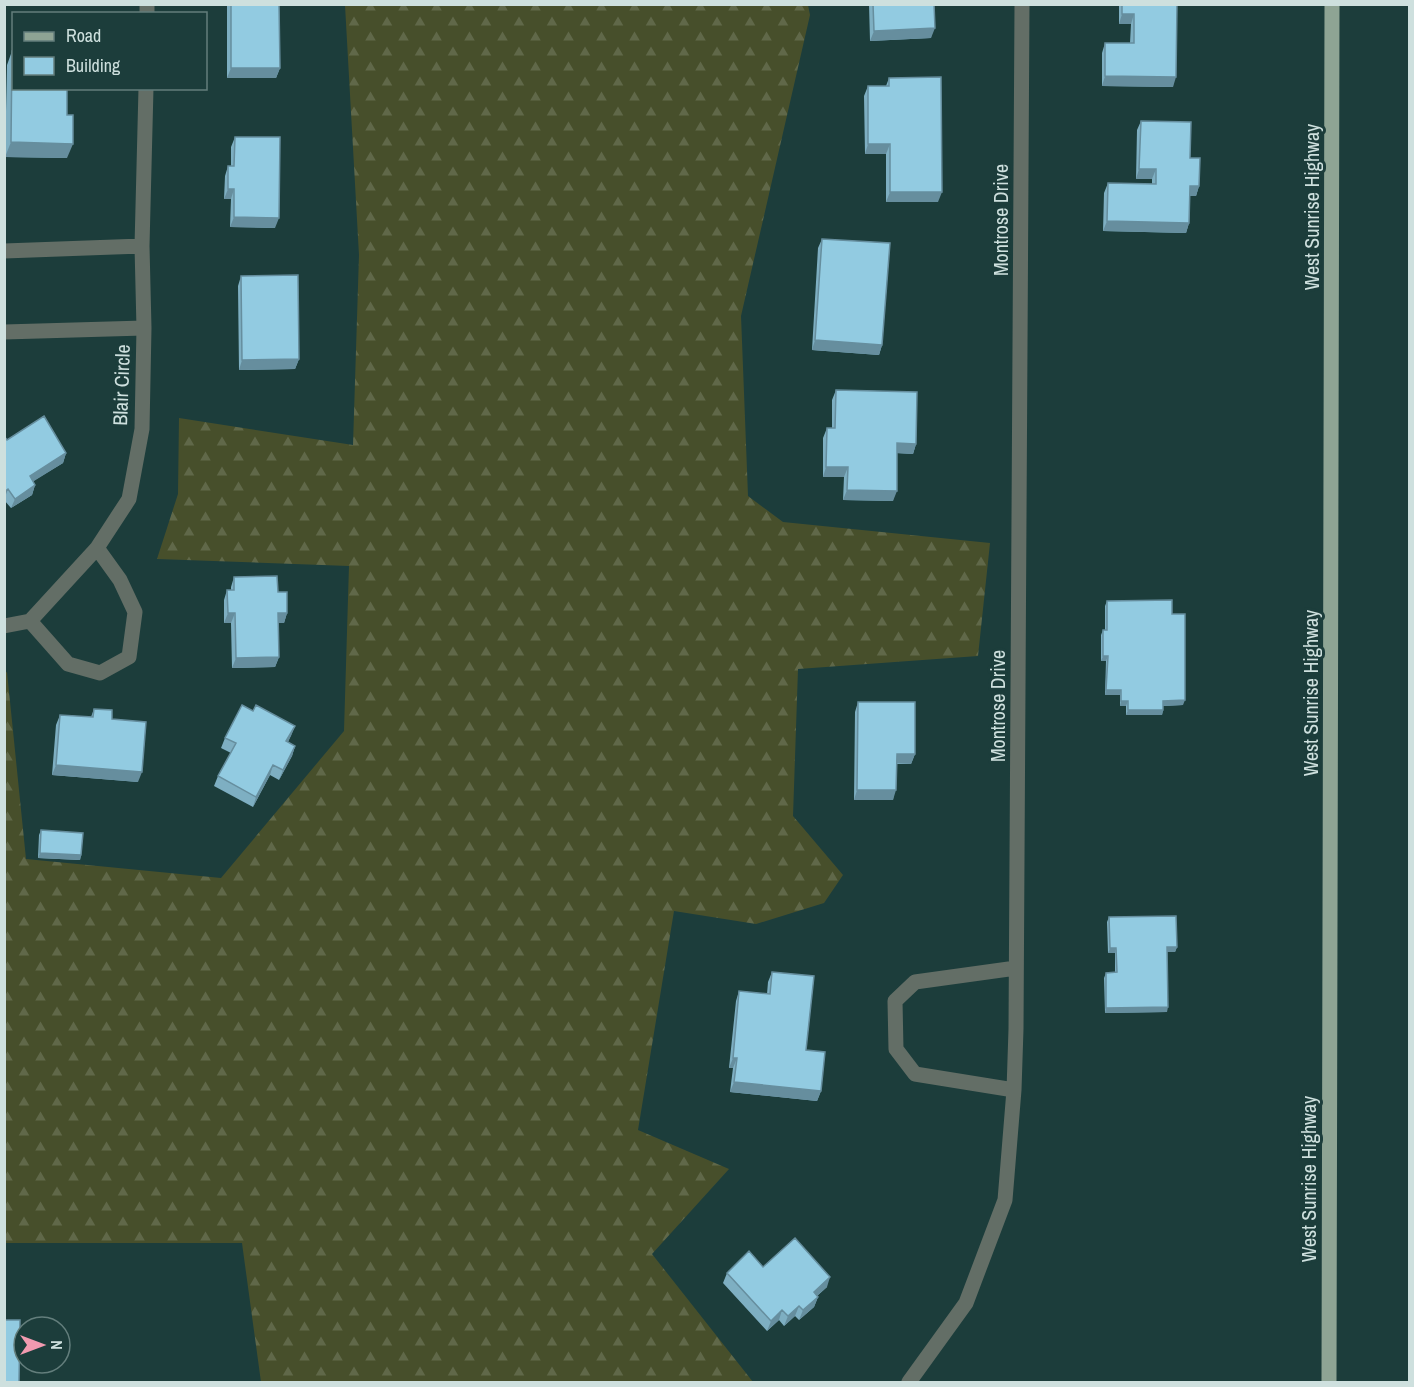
<svg xmlns="http://www.w3.org/2000/svg" width="1414" height="1387" font-family="'Archivo Narrow',sans-serif">
	<style>
		.forest { fill: url(#forest-firs) }
		.lines { fill: none; stroke-linecap: round; stroke-linejoin: round }
		.minor { stroke: #636e66; stroke-width: 15 }
		.primary { stroke: #8ea494; stroke-width: 15 }
		.wall { fill: #7eafc2 }
		.shaded-wall { fill: #668e9e }
		.building { fill: #92cbe1; stroke: #668e9e; stroke-width: 1.5 }
		.labels { text-anchor: middle; dominant-baseline: central; stroke-width: 6; stroke-linejoin: round; paint-order: stroke }
		.street-label { font-size: 20px; fill: #cee0de; stroke: #1c3d3b }
	</style>
	<defs>
		<pattern id="forest-firs" width="22" height="20" patternUnits="userSpaceOnUse" patternTransform="scale(1.5)"><rect width="22" height="20" fill="#474f2b"/><path d="M5 1l3.5 6h-7zM16 11l3.5 6h-7z" fill="#606849"/></pattern>
	</defs>
	<rect width="100%" height="100%" fill="#1c3d3b"/>
	<path class="forest" d="M 345,5 L 808,5 L 810,15 L 741,316 L 748,496 L 783,522 L 990,543 L 978,656 L 798,669 L 793,816 L 843,875 L 824,903 L 756,924 L 674,911 L 638,1130 L 729,1169 L 652,1254 L 753,1382 L 261,1382 L 242,1243 L 5,1243 L 5,673 L 7,672 L 26,859 L 221,878 L 344,731 L 349,566 L 157,559 L 178,494 L 179,418 L 353,445 L 359,255 Z"/>
	<g class="lines">
		<path class="minor" d="M 147,14 L 147,4
			M 4,251 L 142,246
			M 4,332 L 144,328
			M 30,621 L 68,664 L 100,673 L 129,657 L 135,612 L 120,580 L 97,548
			M 4,626 L 30,621 L 97,548 L 129,499 L 142,429 L 144,328 L 142,246 L 146,88
			M 1014,1090 L 915,1074 L 896,1049 L 895,1001 L 915,982 L 1016,968
			M 909,1382 L 966,1303 L 1005,1200 L 1014,1090 L 1016,1029 L 1022,4"/>
		<path class="primary" d="M 1329,1382 L 1332,4"/>
	</g>
	<path class="wall" d="M 227,4 L 279,4 L 280,68 L 276,78 L 227,78 Z
		M 869,4 L 934,4 L 931,38 L 870,41 Z
		M 1119,4 L 1177,4 L 1173,87 L 1102,86 L 1102,53 L 1105,43 L 1130,43 L 1131,24 L 1119,24 Z
		M 12,51 L 68,89 L 67,89 L 67,158 L 5,157 L 7,65 Z
		M 889,78 L 938,202 L 886,202 L 886,154 L 865,154 L 864,96 L 868,86 L 886,86 Z
		M 1141,121 L 1190,158 L 1199,186 L 1196,196 L 1190,196 L 1189,223 L 1186,233 L 1103,231 L 1104,193 L 1108,183 L 1152,184 L 1152,179 L 1136,179 L 1137,130 Z
		M 235,137 L 275,228 L 230,227 L 231,199 L 224,199 L 225,176 L 228,166 L 231,166 L 231,147 Z
		M 822,239 L 882,345 L 879,355 L 812,350 L 818,248 Z
		M 241,276 L 299,359 L 295,369 L 239,370 L 238,286 Z
		M 836,390 L 916,444 L 913,454 L 897,453 L 893,501 L 843,500 L 844,477 L 823,477 L 823,438 L 827,428 L 832,428 L 832,400 Z
		M 4,436 L 7,440 L 66,453 L 63,463 L 33,481 L 35,485 L 32,495 L 11,508 L 4,500 Z
		M 234,577 L 278,592 L 287,613 L 284,623 L 278,623 L 279,657 L 275,667 L 232,668 L 231,623 L 224,623 L 224,600 L 227,590 L 231,590 L 231,587 Z
		M 1107,601 L 1172,614 L 1183,705 L 1163,706 L 1163,710 L 1162,715 L 1126,715 L 1126,706 L 1120,706 L 1120,695 L 1105,695 L 1106,661 L 1101,661 L 1101,635 L 1103,630 L 1105,630 L 1105,606 Z
		M 858,702 L 915,754 L 911,764 L 897,764 L 893,800 L 854,800 L 855,712 Z
		M 94,709 L 112,719 L 138,782 L 52,775 L 56,725 L 60,715 L 91,717 Z
		M 253,711 L 295,726 L 288,742 L 295,746 L 292,756 L 279,780 L 270,775 L 253,807 L 214,786 L 218,776 L 231,753 L 221,748 L 225,738 Z
		M 41,830 L 81,855 L 80,860 L 38,858 L 39,835 Z
		M 1109,917 L 1177,947 L 1175,952 L 1167,952 L 1167,1012 L 1105,1013 L 1104,978 L 1106,973 L 1115,972 L 1115,953 L 1108,953 L 1107,922 Z
		M 772,972 L 806,1050 L 821,1091 L 817,1101 L 730,1092 L 733,1068 L 729,1068 L 736,1001 L 739,991 L 767,994 L 768,982 Z
		M 763,1267 L 827,1287 L 817,1296 L 818,1297 L 814,1307 L 799,1320 L 795,1316 L 784,1326 L 779,1320 L 767,1331 L 723,1283 L 727,1273 Z"/>
	<path class="shaded-wall" d="M 1122,14 L 1134,14 L 1131,24 L 1119,24 Z
		M 935,28 L 931,38 L 870,41 L 874,31 Z
		M 231,68 L 280,68 L 276,78 L 227,78 Z
		M 1105,76 L 1176,77 L 1173,87 L 1102,86 Z
		M 11,142 L 73,144 L 67,158 L 5,157 Z
		M 868,144 L 890,144 L 886,154 L 865,154 Z
		M 1139,169 L 1156,169 L 1152,179 L 1136,179 Z
		M 1190,186 L 1199,186 L 1196,196 L 1186,196 Z
		M 228,189 L 234,189 L 231,199 L 224,199 Z
		M 890,192 L 942,192 L 938,202 L 886,202 Z
		M 234,217 L 279,218 L 275,228 L 230,227 Z
		M 1107,221 L 1189,223 L 1186,233 L 1103,231 Z
		M 815,340 L 882,345 L 879,355 L 812,350 Z
		M 299,359 L 295,369 L 239,370 L 242,360 Z
		M 897,443 L 916,444 L 913,454 L 894,453 Z
		M 66,453 L 63,463 L 26,486 L 30,476 Z
		M 826,467 L 848,467 L 844,477 L 823,477 Z
		M 35,485 L 32,495 L 11,508 L 15,499 Z
		M 8,489 L 4,500 L 4,492 Z
		M 847,490 L 897,491 L 893,501 L 843,500 Z
		M 228,613 L 235,613 L 231,623 L 224,623 Z
		M 278,613 L 287,613 L 284,623 L 274,623 Z
		M 1103,656 L 1108,656 L 1106,661 L 1101,661 Z
		M 279,657 L 275,667 L 232,668 L 236,658 Z
		M 1106,690 L 1121,690 L 1120,695 L 1105,695 Z
		M 1185,700 L 1183,705 L 1162,706 L 1163,701 Z
		M 1121,701 L 1128,701 L 1126,706 L 1120,706 Z
		M 1128,710 L 1163,710 L 1162,715 L 1126,715 Z
		M 295,726 L 291,736 L 283,751 L 286,741 Z
		M 295,746 L 292,756 L 279,780 L 283,770 Z
		M 897,754 L 915,754 L 911,764 L 893,763 Z
		M 56,765 L 142,772 L 138,782 L 52,775 Z
		M 273,765 L 270,775 L 253,807 L 256,797 Z
		M 857,790 L 896,790 L 893,800 L 854,800 Z
		M 40,853 L 81,855 L 80,860 L 38,858 Z
		M 1167,947 L 1177,947 L 1175,952 L 1165,952 Z
		M 1110,948 L 1116,948 L 1115,953 L 1108,953 Z
		M 1168,1007 L 1167,1012 L 1105,1013 L 1106,1008 Z
		M 733,1058 L 737,1058 L 733,1068 L 729,1068 Z
		M 734,1082 L 821,1091 L 817,1101 L 730,1092 Z
		M 830,1277 L 827,1287 L 810,1302 L 814,1292 Z
		M 818,1297 L 814,1307 L 799,1320 L 803,1310 Z
		M 799,1306 L 795,1316 L 784,1326 L 788,1316 Z
		M 782,1310 L 779,1320 L 767,1331 L 771,1321 Z"/>
	<path class="building" d="M 231,4 L 279,4 L 280,68 L 231,68 Z
		M 873,4 L 934,4 L 935,28 L 874,31 Z
		M 1122,4 L 1177,4 L 1176,77 L 1105,76 L 1105,43 L 1134,43 L 1134,14 L 1122,14 Z
		M 12,51 L 14,51 L 14,88 L 67,88 L 67,115 L 73,115 L 73,144 L 11,142 Z
		M 941,77 L 942,192 L 890,192 L 890,144 L 868,144 L 868,86 L 889,86 L 889,78 Z
		M 1141,121 L 1191,122 L 1190,158 L 1200,158 L 1199,186 L 1190,186 L 1189,223 L 1107,221 L 1108,183 L 1156,184 L 1156,169 L 1139,169 Z
		M 235,137 L 280,137 L 279,218 L 234,217 L 234,189 L 228,189 L 228,166 L 234,166 Z
		M 822,239 L 890,243 L 882,345 L 815,340 Z
		M 298,275 L 299,359 L 242,360 L 241,276 Z
		M 836,390 L 917,392 L 916,444 L 897,443 L 897,491 L 847,490 L 848,467 L 826,467 L 827,428 L 835,428 Z
		M 44,416 L 66,453 L 30,476 L 35,485 L 15,499 L 8,489 L 4,492 L 4,436 L 7,440 Z
		M 277,576 L 278,592 L 287,592 L 287,613 L 278,613 L 279,657 L 236,658 L 235,613 L 228,613 L 227,590 L 234,590 L 234,577 Z
		M 1172,600 L 1172,614 L 1185,614 L 1185,700 L 1163,701 L 1163,710 L 1128,710 L 1128,701 L 1121,701 L 1121,690 L 1106,690 L 1108,656 L 1103,656 L 1103,630 L 1107,630 L 1107,601 Z
		M 858,702 L 915,702 L 915,754 L 897,754 L 896,790 L 857,790 Z
		M 242,705 L 253,711 L 256,705 L 295,726 L 286,741 L 295,746 L 283,770 L 273,765 L 256,797 L 218,776 L 236,743 L 225,738 Z
		M 94,709 L 112,710 L 112,719 L 146,722 L 142,772 L 56,765 L 60,715 L 93,717 Z
		M 41,830 L 83,833 L 81,855 L 40,853 Z
		M 1176,916 L 1177,947 L 1167,947 L 1168,1007 L 1106,1008 L 1106,973 L 1117,972 L 1116,948 L 1110,948 L 1109,917 Z
		M 772,972 L 814,976 L 806,1050 L 825,1052 L 821,1091 L 734,1082 L 737,1058 L 733,1058 L 739,991 L 770,994 Z
		M 795,1238 L 830,1277 L 814,1292 L 818,1297 L 803,1310 L 799,1306 L 788,1316 L 782,1310 L 771,1321 L 727,1273 L 749,1251 L 763,1267 Z
		M 4,1320 L 20,1320 L 19,1383 L 4,1383 Z"/>
	<g class="labels">
		<g class="street-label">
			<text transform="translate(1311 207) rotate(-90)">West Sunrise Highway</text>
			<text transform="translate(1000 220) rotate(-90)">Montrose Drive</text>
			<text transform="translate(121 385) rotate(-88)">Blair Circle</text>
			<text transform="translate(1310 693) rotate(-90)">West Sunrise Highway</text>
			<text transform="translate(997 706) rotate(-90)">Montrose Drive</text>
			<text transform="translate(1308 1179) rotate(-90)">West Sunrise Highway</text>
		</g>
	</g>
	<rect width="1414" height="1387" fill="none" stroke="#cee0de" stroke-width="12"/>
	<rect x="12" y="12" width="195" height="78" fill="#1c3d3b" stroke="#637e7c" stroke-width="1.5"/>
	<rect x="24" y="32" width="30" height="9" fill="#8ea494" stroke="#637e7c" stroke-width="1.5"/>
	<text x="66" y="42" font-size="18" fill="#cee0de">Road</text>
	<rect x="24" y="57" width="30" height="18" fill="#92cbe1" stroke="#637e7c" stroke-width="1.5"/>
	<text x="66" y="72" font-size="18" fill="#cee0de">Building</text>
	<g transform="translate(42 1345) rotate(90)"><circle r="28" fill="#1c3d3b" stroke="#637e7c" stroke-width="1.5"/>
	<path d="M0-4.5L10 22L0 15L-10 22Z" fill="#f29ab0"/>
	<text y="-9" font-size="16" font-weight="bold" text-anchor="middle" fill="#cee0de">N</text>
	</g>
</svg>
